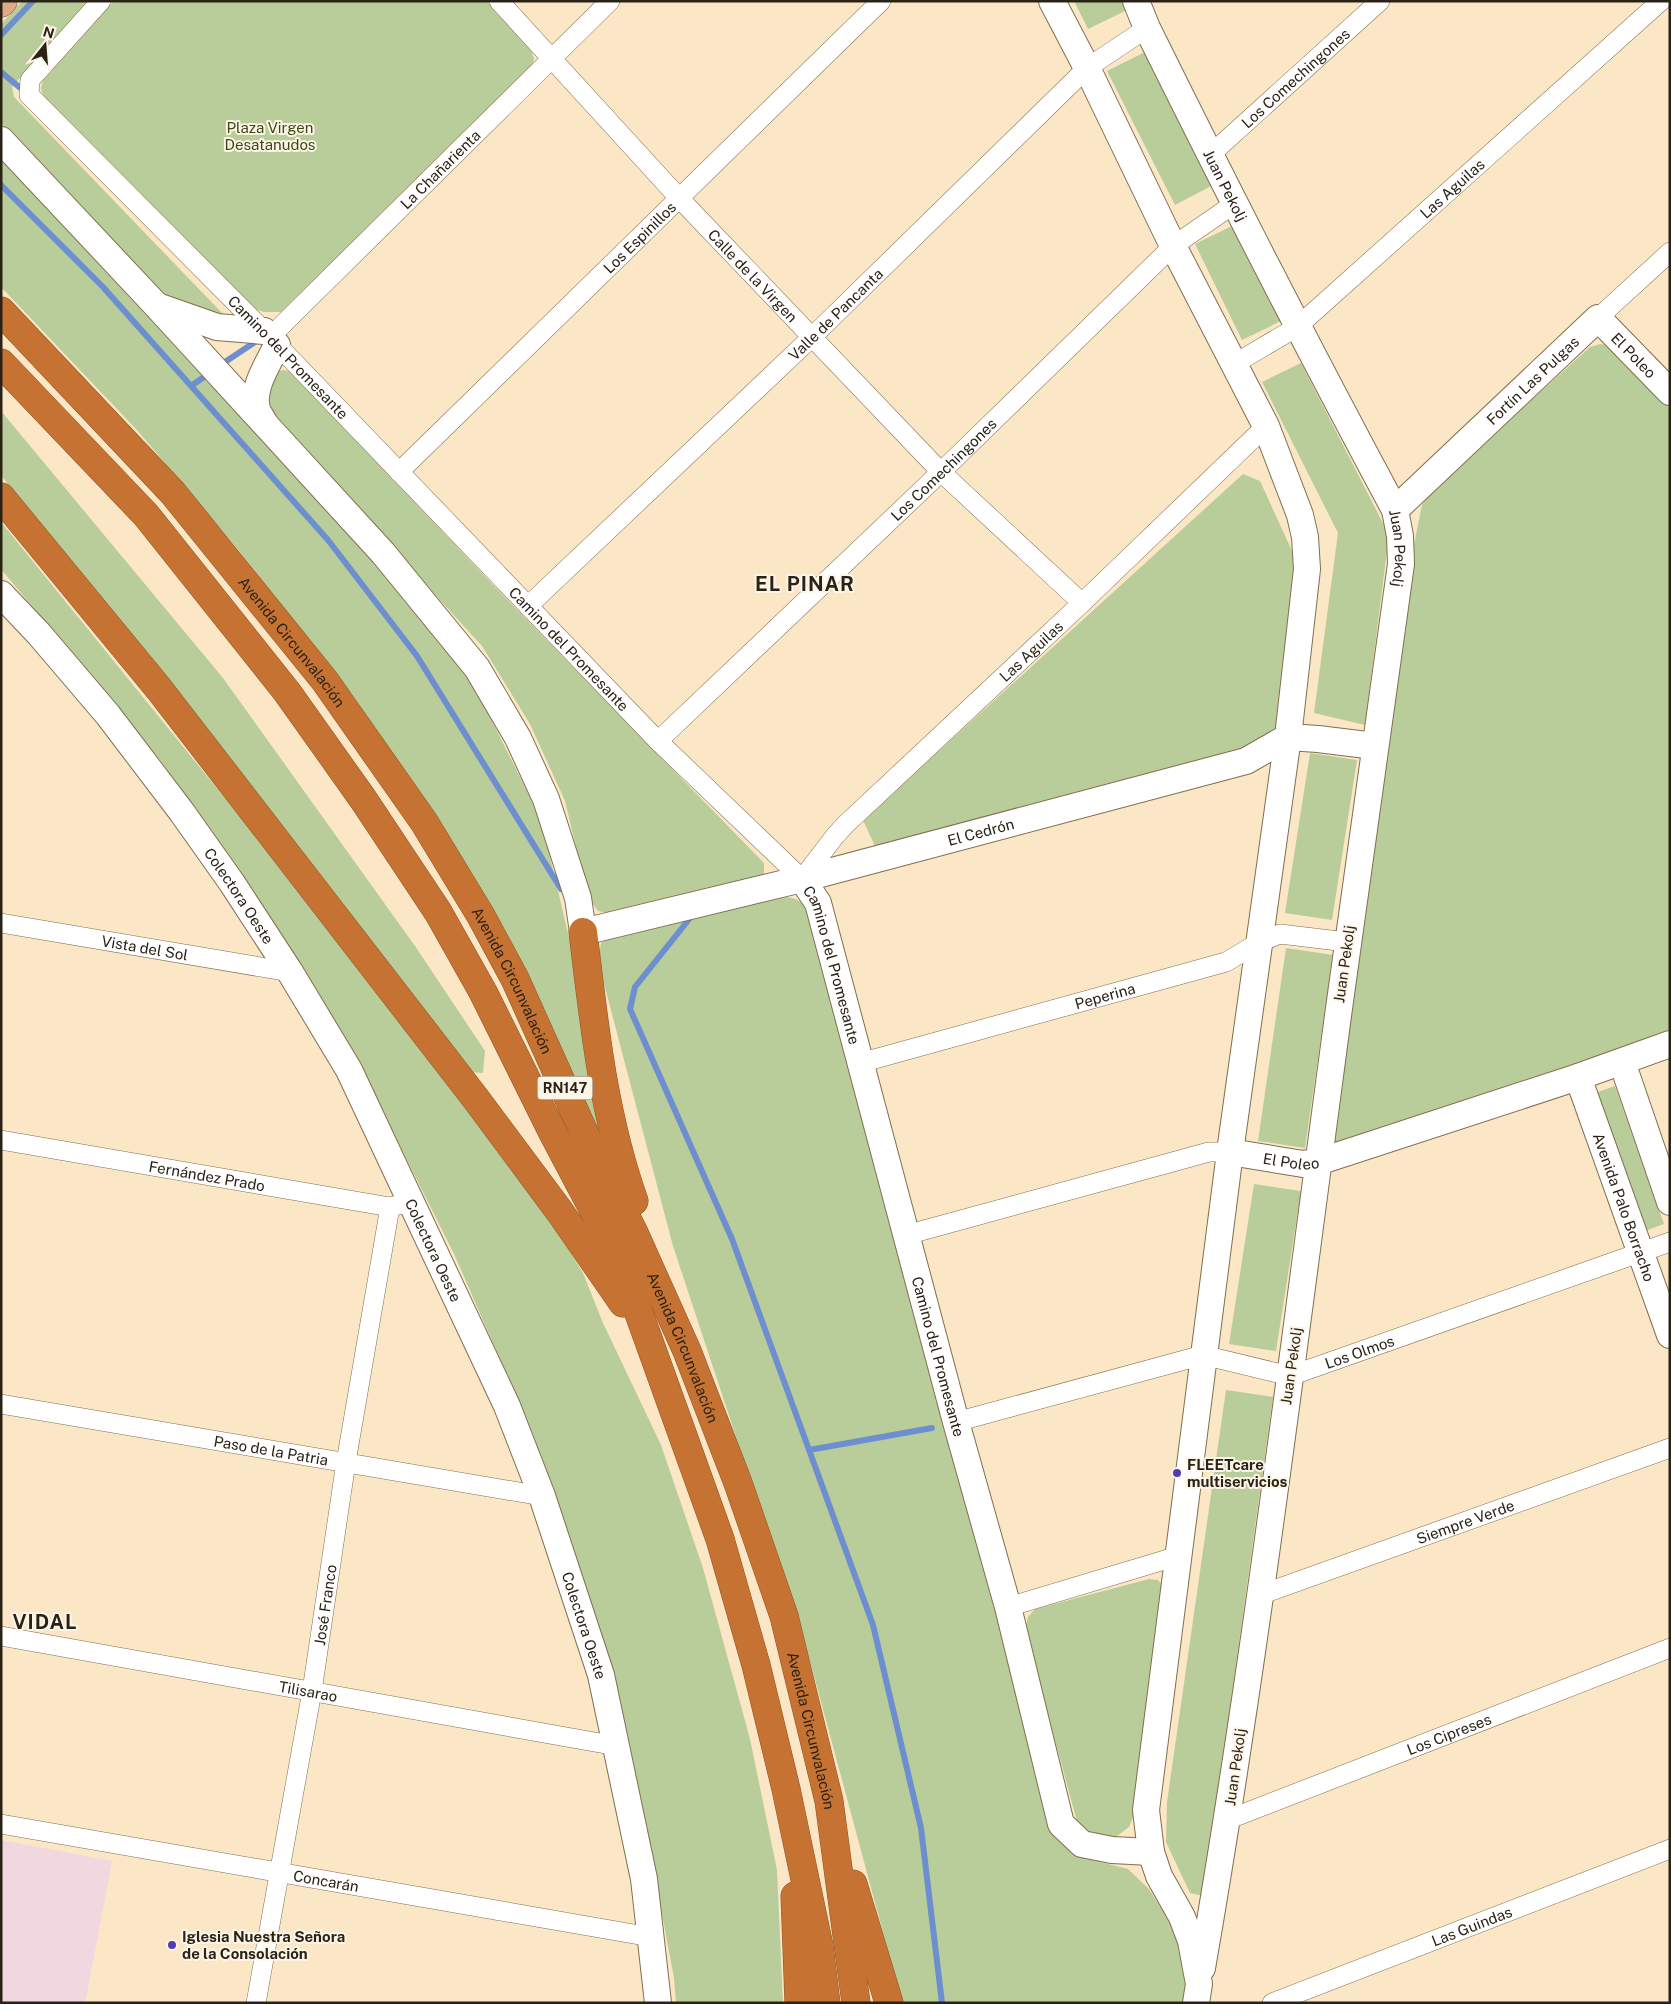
<svg xmlns="http://www.w3.org/2000/svg" width="1671" height="2004" font-family="'Public Sans',sans-serif">
	<style>
		.education { fill: #f1d7e0 }
		.green { fill: #b9cd9a }
		.lines { fill: none; stroke-linecap: round; stroke-linejoin: round }
		.stream { stroke: #6d8ecf; stroke-width: 6 }
		.street-casing { stroke: #806e50; stroke-width: 20 }
		.secondary-casing { stroke: #806e50; stroke-width: 28 }
		.primary-casing { stroke: #8f5628; stroke-width: 29 }
		.highway-casing { stroke: #8f5628; stroke-width: 29 }
		.street { stroke: #fff; stroke-width: 19 }
		.secondary { stroke: #fff; stroke-width: 26 }
		.primary { stroke: #dcaa84; stroke-width: 28 }
		.highway { stroke: #c57232; stroke-width: 28 }
		.poi-dot { fill: #513cb3; stroke: #fdf5e8; stroke-width: 2 }
		.labels { text-anchor: middle; dominant-baseline: central; stroke-width: 4; stroke-linejoin: round; paint-order: stroke }
		.shield { fill: #fdf5e8; stroke: #696155; stroke-width: 1 }
		.shield-label { font-size: 14px; font-weight: bold; fill: #2a2216 }
		.street-label { font-size: 15px; fill: #2a2216; stroke: #fdf5e8 }
		.park-label { font-size: 15px; fill: #394a13; stroke: #fdf5e8 }
		.poi-label { font-size: 15px; font-weight: bold; fill: #2a2216; stroke: #fdf5e8; text-anchor: start }
		.district-label { font-size: 20px; font-weight: bold; letter-spacing: 1px; fill: #2a2216; stroke: #fdf5e8 }
	</style>
	<rect width="100%" height="100%" fill="#fbe6c5"/>
	<path class="education" d="M 1,1840 L 112,1861 L 85,2003 L 1,2003 Z"/>
	<path class="green" d="M 22,1 L 89,1 L 12,87 L 14,97 L 223,314 L 220,322 L 172,306 L 1,123 L 1,24 Z
		M 114,1 L 487,1 L 530,47 L 534,59 L 532,67 L 281,312 L 264,312 L 248,307 L 43,96 L 41,88 L 43,81 Z
		M 1074,1 L 1123,1 L 1127,10 L 1088,29 Z
		M 1145,52 L 1213,185 L 1175,205 L 1107,71 Z
		M 1,157 L 379,564 L 466,669 L 541,819 L 572,950 L 616,1182 L 461,857 L 352,694 L 236,547 L 136,429 L 1,287 Z
		M 1234,225 L 1281,321 L 1242,340 L 1195,244 Z
		M 1600,344 L 1613,346 L 1670,408 L 1670,1029 L 1358,1145 L 1334,1143 L 1331,1133 L 1412,555 L 1422,505 L 1432,490 L 1590,347 Z
		M 1301,363 L 1389,535 L 1365,725 L 1314,713 L 1338,533 L 1262,382 Z
		M 284,370 L 292,372 L 492,584 L 764,863 L 764,878 L 614,914 L 598,911 L 588,897 L 565,801 L 530,724 L 482,646 L 266,410 L 268,379 L 275,371 Z
		M 1,411 L 223,678 L 415,946 L 485,1051 L 483,1073 L 469,1072 L 101,606 L 1,475 Z
		M 1243,474 L 1260,481 L 1298,564 L 1282,719 L 1274,736 L 1264,745 L 875,846 L 863,820 Z
		M 1,522 L 228,802 L 412,1038 L 551,1221 L 583,1273 L 603,1323 L 661,1445 L 703,1568 L 750,1739 L 777,1870 L 783,2003 L 676,2003 L 674,1978 L 650,1850 L 604,1641 L 533,1435 L 455,1256 L 366,1078 L 267,916 L 161,761 L 1,569 Z
		M 1310,753 L 1357,760 L 1332,920 L 1285,913 Z
		M 786,897 C 798,898 803,902 807,913 L 1058,1838 L 1077,1856 L 1128,1869 L 1149,1889 L 1171,1923 L 1185,1965 L 1186,1983 L 1183,2003 L 902,2003 L 810,1661 L 673,1246 L 598,961 L 601,943 L 609,938 Z
		M 1286,948 L 1333,955 L 1305,1148 L 1258,1141 Z
		M 1615,1086 L 1664,1224 L 1645,1231 L 1595,1093 Z
		M 1254,1184 L 1301,1191 L 1276,1351 L 1229,1344 Z
		M 1226,1390 L 1273,1397 L 1204,1896 L 1190,1893 L 1166,1842 L 1167,1802 Z
		M 1149,1579 L 1158,1580 L 1164,1587 L 1137,1807 L 1129,1827 L 1113,1839 L 1092,1836 L 1078,1825 L 1025,1630 L 1028,1617 L 1035,1609 Z"/>
	<g class="lines">
		<path class="stream" d="M 1,35 L 33,1
			M 1,72 L 24,91
			M 1,185 L 103,287 L 328,540 L 417,656 L 561,889
			M 225,362 L 255,342
			M 191,386 L 204,377
			M 694,913 L 635,987 L 630,1009 L 732,1239 L 873,1625 L 921,1828 L 942,2003
			M 809,1450 L 932,1428"/>
		<defs>
			<g id="street">
				<path id="s1" d="M 101,1 L 30,80 L 29,95 L 264,331 L 658,741 L 802,879 L 835,836 L 845,825 L 1082,603 L 1266,426"/>
				<path id="s2" d="M 499,1 L 680,199 L 941,472 L 1082,603"/>
				<path id="s3" d="M 1210,155 L 1380,1"/>
				<path d="M 1598,318 L 1670,252"/>
				<path id="s4" d="M 270,337 L 610,1"/>
				<path id="s5" d="M 1234,364 L 1297,327 L 1661,1"/>
				<path id="s6" d="M 399,472 L 881,1"/>
				<path id="s7" d="M 528,606 L 812,337 L 1087,68 L 1147,28"/>
				<path id="s8" d="M 658,741 L 941,472 L 1173,246 L 1234,204"/>
				<path id="s9" d="M 1,923 L 290,972"/>
				<path id="s10" d="M 860,1063 L 1226,962 L 1258,943 L 1280,934 L 1347,942"/>
				<path id="s11" d="M 1,1140 L 390,1207 L 402,1204"/>
				<path d="M 906,1235 L 1209,1152 L 1230,1152"/>
				<path id="s12" d="M 1,1404 L 542,1496"/>
				<path id="s13" d="M 956,1422 L 1203,1355 L 1290,1376 L 1670,1242"/>
				<path id="s14" d="M 1260,1595 L 1670,1448"/>
				<path d="M 1008,1607 L 1178,1556"/>
				<path id="s15" d="M 1,1636 L 617,1746"/>
				<path id="s16" d="M 1227,1820 L 1670,1648"/>
				<path id="s17" d="M 1,1824 L 651,1937"/>
				<path id="s18" d="M 256,2003 L 312,1691 L 346,1462 L 390,1207"/>
				<path id="s19" d="M 1272,2003 L 1670,1849"/>
			</g>
			<g id="secondary">
				<path d="M 1052,1 L 1087,68 L 1173,246 L 1266,426 L 1300,515 L 1305,537 L 1307,569 L 1288,737 L 1230,1152 L 1146,1810 L 1151,1852 L 1159,1876 L 1182,1917 L 1191,1941 L 1199,1984 L 1196,2003"/>
				<path id="s20" d="M 1136,1 L 1147,28 C 1227,190 1309,350 1395,510 L 1400,536 L 1401,564 C 1374,754 1347,945 1322,1136 C 1285,1414 1250,1692 1202,1968"/>
				<path id="s21" d="M 1,140 L 155,304 L 383,553 L 477,668 L 518,738 L 546,799 L 578,898 L 583,932 L 802,879 L 1246,761 L 1288,737 L 1318,739 L 1375,746"/>
				<path d="M 160,307 L 217,327 L 264,331"/>
				<path d="M 264,422 C 262,418 258,413 257,409 C 251,388 269,363 277,345"/>
				<path id="s22" d="M 1395,510 L 1598,318 L 1670,392"/>
				<path id="s23" d="M 1,594 L 39,634 L 108,715 L 181,811 L 232,883 L 290,972 L 349,1070 L 411,1202 L 507,1406 L 542,1496 L 601,1675 L 644,1879 L 658,2003"/>
				<path id="s24" d="M 802,879 L 818,903 L 956,1422 L 1008,1607 L 1061,1824 L 1082,1844 L 1112,1850 L 1151,1852"/>
				<path d="M 1622,1062 L 1670,1202"/>
				<path id="s25" d="M 1578,1077 L 1670,1335"/>
				<path id="s26" d="M 1230,1152 L 1303,1164 L 1318,1162 L 1578,1077 L 1670,1044"/>
			</g>
			<path id="primary" d="M 1,3 L 3,1"/>
			<g id="highway">
				<path id="s27" d="M 1,311 L 173,493 L 325,681 L 424,822 L 481,916 L 515,979 L 587,1139 L 634,1233 L 687,1351 L 738,1483 L 784,1616 L 829,1801 L 856,2003"/>
				<path d="M 1,363 L 146,515 L 287,692 L 363,799 L 438,912 L 483,992 L 553,1133 L 613,1247 L 632,1294 L 720,1539 L 756,1665 L 786,1789 L 819,1946 L 826,2003"/>
				<path d="M 1,497 L 159,689 L 476,1099 L 560,1212 L 623,1303"/>
				<path d="M 583,932 C 594,1023 603,1114 634,1201"/>
				<path d="M 853,1884 L 889,2003"/>
				<path d="M 795,1896 L 799,2003"/>
			</g>
		</defs>
		<use href="#street" class="street-casing"/>
		<use href="#secondary" class="secondary-casing"/>
		<use href="#primary" class="primary-casing"/>
		<use href="#highway" class="highway-casing"/>
		<use href="#street" class="street"/>
		<use href="#secondary" class="secondary"/>
		<use href="#primary" class="primary"/>
		<use href="#highway" class="highway"/>
	</g>
	<g class="poi-dot">
		<circle cx="1177" cy="1473" r="5"/>
		<circle cx="172" cy="1945" r="5"/>
	</g>
	<g class="labels">
		<rect class="shield" x="537.5" y="1076.5" width="55" height="23" rx="4"/>
		<g class="shield-label">
			<text x="565" y="1088">RN147</text>
		</g>
		<g class="street-label">
			<text stroke="none"><textPath href="#s3" startOffset="115">Los Comechingones</textPath></text>
			<text stroke="none"><textPath href="#s4" startOffset="239">La Chañarienta</textPath></text>
			<text stroke="none"><textPath href="#s20" startOffset="205">Juan Pekolj</textPath></text>
			<text stroke="none"><textPath href="#s5" startOffset="281">Las Aguilas</textPath></text>
			<text stroke="none"><textPath href="#s6" startOffset="336">Los Espinillos</textPath></text>
			<text stroke="none"><textPath href="#s2" startOffset="374">Calle de la Virgen</textPath></text>
			<text stroke="none"><textPath href="#s7" startOffset="424">Valle de Pancanta</textPath></text>
			<text stroke="none"><textPath href="#s22" startOffset="331">El Poleo</textPath></text>
			<text stroke="none"><textPath href="#s1" startOffset="490">Camino del Promesante</textPath></text>
			<text stroke="none"><textPath href="#s22" startOffset="189">Fortín Las Pulgas</textPath></text>
			<text stroke="none"><textPath href="#s8" startOffset="394">Los Comechingones</textPath></text>
			<text stroke="none"><textPath href="#s20" startOffset="610">Juan Pekolj</textPath></text>
			<text stroke="none"><textPath href="#s27" startOffset="441">Avenida Circunvalación</textPath></text>
			<text stroke="none"><textPath href="#s1" startOffset="895">Camino del Promesante</textPath></text>
			<text stroke="none"><textPath href="#s1" startOffset="1546">Las Aguilas</textPath></text>
			<text stroke="none"><textPath href="#s21" startOffset="1408">El Cedrón</textPath></text>
			<text stroke="none"><textPath href="#s23" startOffset="385">Colectora Oeste</textPath></text>
			<text stroke="none"><textPath href="#s9" startOffset="146">Vista del Sol</textPath></text>
			<text transform="translate(1344 964) rotate(-82)">Juan Pekolj</text>
			<text stroke="none"><textPath href="#s24" startOffset="92">Camino del Promesante</textPath></text>
			<text stroke="none"><textPath href="#s27" startOffset="846">Avenida Circunvalación</textPath></text>
			<text stroke="none"><textPath href="#s10" startOffset="254">Peperina</textPath></text>
			<text stroke="none"><textPath href="#s26" startOffset="62">El Poleo</textPath></text>
			<text stroke="none"><textPath href="#s11" startOffset="209">Fernández Prado</textPath></text>
			<text stroke="none"><textPath href="#s25" startOffset="138">Avenida Palo Borracho</textPath></text>
			<text stroke="none"><textPath href="#s23" startOffset="790">Colectora Oeste</textPath></text>
			<text stroke="none"><textPath href="#s27" startOffset="1251">Avenida Circunvalación</textPath></text>
			<text stroke="none"><textPath href="#s13" startOffset="419">Los Olmos</textPath></text>
			<text stroke="none"><textPath href="#s24" startOffset="498">Camino del Promesante</textPath></text>
			<text transform="translate(1291 1366) rotate(-82)">Juan Pekolj</text>
			<text stroke="none"><textPath href="#s12" startOffset="274">Paso de la Patria</textPath></text>
			<text stroke="none"><textPath href="#s14" startOffset="218">Siempre Verde</textPath></text>
			<text stroke="none"><textPath href="#s18" startOffset="404">José Franco</textPath></text>
			<text stroke="none"><textPath href="#s23" startOffset="1195">Colectora Oeste</textPath></text>
			<text stroke="none"><textPath href="#s15" startOffset="312">Tilisarao</textPath></text>
			<text stroke="none"><textPath href="#s27" startOffset="1656">Avenida Circunvalación</textPath></text>
			<text stroke="none"><textPath href="#s16" startOffset="238">Los Cipreses</textPath></text>
			<text transform="translate(1235 1767) rotate(-82)">Juan Pekolj</text>
			<text stroke="none"><textPath href="#s17" startOffset="330">Concarán</textPath></text>
			<text stroke="none"><textPath href="#s19" startOffset="214">Las Guindas</textPath></text>
		</g>
		<g class="park-label">
			<text x="270" y="127">Plaza Virgen<tspan x="270" dy="17">Desatanudos</tspan></text>
		</g>
		<g class="poi-label">
			<text x="1187" y="1464">FLEETcare<tspan x="1187" dy="17">multiservicios</tspan></text>
			<text x="182" y="1936">Iglesia Nuestra Señora<tspan x="182" dy="17">de la Consolación</tspan></text>
		</g>
		<g class="district-label">
			<text x="805" y="584">EL PINAR</text>
			<text x="45" y="1622">VIDAL</text>
		</g>
	</g>
	<rect width="1671" height="2004" fill="none" stroke="#2a2216" stroke-width="5"/>
	<g transform="translate(45 45) rotate(17)" stroke="#fdf5e8" stroke-width="4" paint-order="stroke">
	<path d="M0-4L9 19L0 12L-9 19Z" fill="#2a2216"/>
	<text y="-8" font-size="14" font-weight="bold" text-anchor="middle" fill="#2a2216">N</text>
	</g>
</svg>
